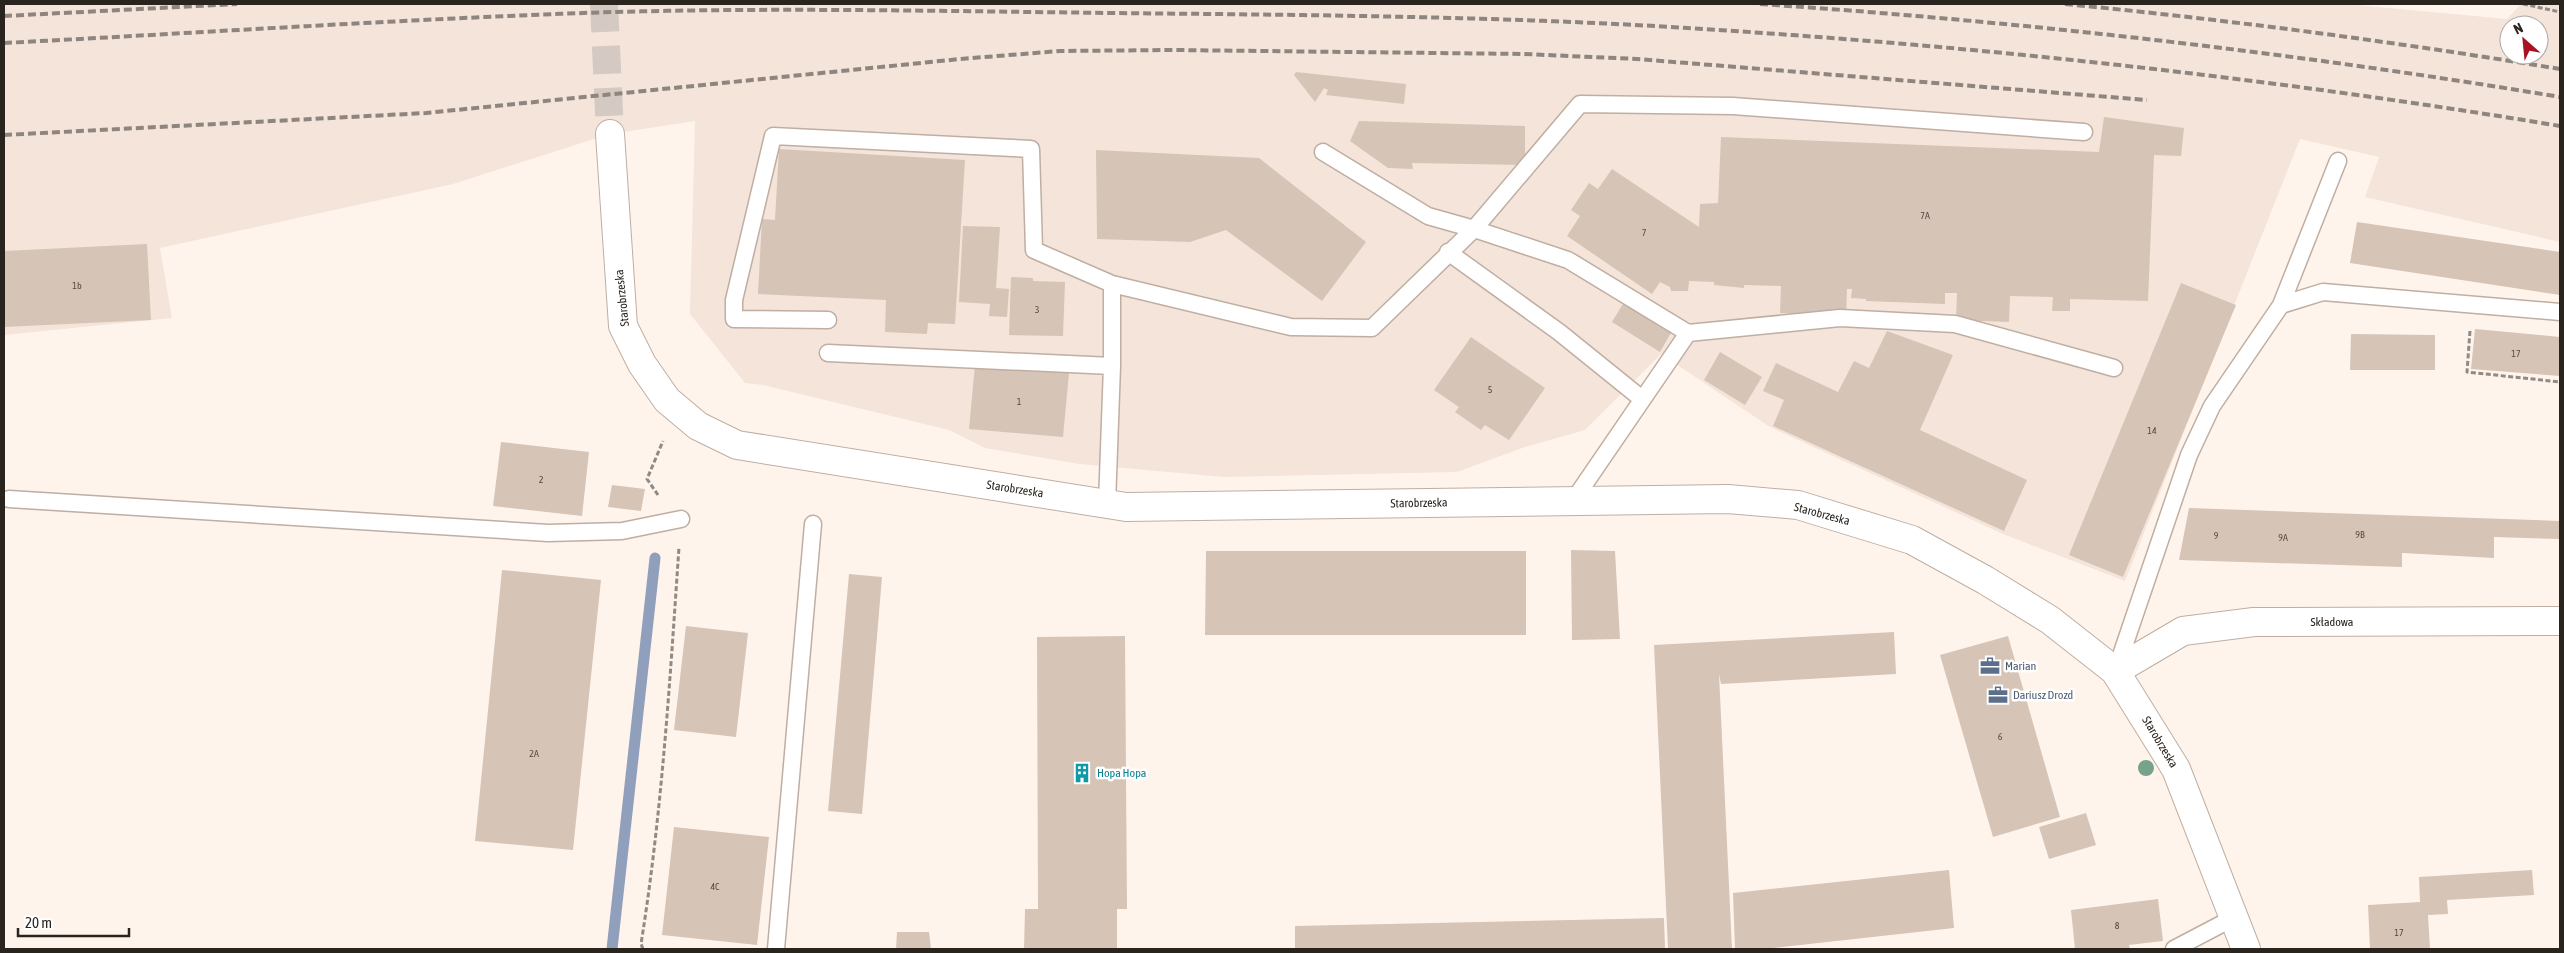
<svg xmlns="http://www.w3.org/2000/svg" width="2564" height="953" font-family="'Asap Condensed',sans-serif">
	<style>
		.built { fill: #f4e4da; fill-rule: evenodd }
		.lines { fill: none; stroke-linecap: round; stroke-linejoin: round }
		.stream { stroke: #909fbc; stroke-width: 11 }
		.building { fill: #d6c4b7 }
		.secondary-tunnel { stroke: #d4cac3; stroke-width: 28; stroke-dasharray: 28 14; stroke-linecap: butt }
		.lane-casing { stroke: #bfaea1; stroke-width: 19 }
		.street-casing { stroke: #bfaea1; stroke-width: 30 }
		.secondary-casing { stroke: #bfaea1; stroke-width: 30 }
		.path { stroke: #928983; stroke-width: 3; stroke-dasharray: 5 2.5; stroke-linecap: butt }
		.lane { stroke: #fff; stroke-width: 16 }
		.street { stroke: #fff; stroke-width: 28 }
		.secondary { stroke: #fff; stroke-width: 28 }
		.rail { stroke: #8e857f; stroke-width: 4; stroke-dasharray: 8 4; stroke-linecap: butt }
		.tree { fill: #77a28c }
		.labels { text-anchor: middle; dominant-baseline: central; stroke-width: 5; stroke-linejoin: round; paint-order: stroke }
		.number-label { font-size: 10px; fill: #554c45 }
		.street-label { font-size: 12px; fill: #2a241f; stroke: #fff }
		.service-label { font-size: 12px; fill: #4e5e75; stroke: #fff; text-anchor: start }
		.culture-label { font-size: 12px; fill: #0d838f; stroke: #fff; text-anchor: start }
	</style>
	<rect width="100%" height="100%" fill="#fff4ec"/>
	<path class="built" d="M 4,4 L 2345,4 L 2507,19 L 2521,4 L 2556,4 L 2560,5 L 2560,242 L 2365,197 L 2379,157 L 2300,139 L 2125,581 L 2003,534 L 1770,427 L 1661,354 L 1585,430 L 1525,447 L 1457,472 L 1224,477 L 1079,464 L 985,448 L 949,430 L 763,385 L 745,383 L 690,314 L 695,121 L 610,134 L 453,184 L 160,248 L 172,318 L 4,335 ZM 2509,25 L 2539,25 L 2539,55 L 2509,55 Z"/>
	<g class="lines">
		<path class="stream" d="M 612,949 L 655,558"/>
	</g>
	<path class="building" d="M 1296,72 L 1406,84 L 1404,104 L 1326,95 L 1328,90 L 1324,88 L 1315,102 L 1294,75 Z
		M 2104,117 L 2184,128 L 2181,156 L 2154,155 L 2148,301 L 2070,299 L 2070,311 L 2052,311 L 2053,297 L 2010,296 L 2009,322 L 1956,320 L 1957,293 L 1945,293 L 1945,304 L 1866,301 L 1866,299 L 1851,298 L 1852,289 L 1847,289 L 1846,316 L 1780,313 L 1781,286 L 1744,285 L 1744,288 L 1714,285 L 1714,282 L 1689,281 L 1688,291 L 1671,291 L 1670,287 L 1660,282 L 1652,294 L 1567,236 L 1580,216 L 1571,210 L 1589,183 L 1598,189 L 1612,169 L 1699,227 L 1700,204 L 1718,203 L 1721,137 L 2099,152 Z
		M 1359,121 L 1525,126 L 1525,165 L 1412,163 L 1413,169 L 1388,168 L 1350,141 Z
		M 779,149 L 965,160 L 955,324 L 928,323 L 927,334 L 885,332 L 886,300 L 758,294 L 762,219 L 775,220 Z
		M 1096,150 L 1259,158 L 1366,242 L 1322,301 L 1226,230 L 1190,242 L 1097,239 Z
		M 2357,222 L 2560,252 L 2560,295 L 2350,263 Z
		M 963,226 L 1000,227 L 996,288 L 1009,289 L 1007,317 L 989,316 L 990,304 L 959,302 Z
		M 147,244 L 151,320 L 4,327 L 4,251 Z
		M 1011,277 L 1033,278 L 1033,281 L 1065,282 L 1063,336 L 1009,335 Z
		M 2181,283 L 2236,305 L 2123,577 L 2069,555 Z
		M 1624,302 L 1672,331 L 1660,352 L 1612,322 Z
		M 2475,329 L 2560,337 L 2560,376 L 2471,369 Z
		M 1887,331 L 1953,355 L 1920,430 L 2027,480 L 2004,531 L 1773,426 L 1784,400 L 1763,391 L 1776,363 L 1838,392 L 1854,361 L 1869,368 Z
		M 2351,334 L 2435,335 L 2435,370 L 2350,370 Z
		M 1471,337 L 1545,388 L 1509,440 L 1485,425 L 1481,430 L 1455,412 L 1459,407 L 1434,390 Z
		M 1720,352 L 1762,377 L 1745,405 L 1704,380 Z
		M 975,365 L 1069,373 L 1063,437 L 969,429 Z
		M 501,442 L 589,452 L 582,516 L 493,506 Z
		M 612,485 L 645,489 L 641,511 L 608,507 Z
		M 2189,508 L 2560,521 L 2560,539 L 2494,537 L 2494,558 L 2402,553 L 2402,567 L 2179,560 Z
		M 1571,550 L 1615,551 L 1620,639 L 1572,640 Z
		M 1206,551 L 1526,551 L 1526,635 L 1205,635 Z
		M 502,570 L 601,580 L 573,850 L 475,841 Z
		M 849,574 L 882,577 L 862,814 L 828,811 Z
		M 686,626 L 748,633 L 736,737 L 674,730 Z
		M 1894,632 L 1896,674 L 1721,684 L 1719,674 L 1732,949 L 1668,949 L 1654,645 Z
		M 1125,636 L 1127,909 L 1117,909 L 1117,949 L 1024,949 L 1025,909 L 1038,909 L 1037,637 Z
		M 2008,636 L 2060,817 L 1993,837 L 1940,655 Z
		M 2086,813 L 2096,845 L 2049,859 L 2039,827 Z
		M 674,827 L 769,837 L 757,945 L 662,935 Z
		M 1949,870 L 1954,928 L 1765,949 L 1735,949 L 1733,893 Z
		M 2532,870 L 2534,895 L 2447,900 L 2448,914 L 2428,915 L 2430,949 L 2370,949 L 2368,905 L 2420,902 L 2419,877 Z
		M 2158,899 L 2163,941 L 2129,945 L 2130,949 L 2075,949 L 2071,910 Z
		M 1664,918 L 1665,949 L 1295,949 L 1295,926 Z
		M 897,932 L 929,932 L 931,949 L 896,949 Z"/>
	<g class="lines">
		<path class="secondary-tunnel" d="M 604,4 L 610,134"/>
		<defs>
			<path id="lane" d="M 1448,252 L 1559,332 L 1642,399
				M 2281,305 L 2338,161
				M 828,320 L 734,319 L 734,300 L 773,136 L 1031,149 L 1034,250 L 1112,284 L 1291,327 L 1372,328 L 1474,229 L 1428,216 L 1323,152
				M 1688,333 L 1840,318 L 1955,324 L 2114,368
				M 828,353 L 1112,366
				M 9,499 L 548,533 L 622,531 L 681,519
				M 1573,501 L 1688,333 L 1568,260 L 1474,229 L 1580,104 L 1733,106 L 2084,132
				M 1107,504 L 1112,366 L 1112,284
				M 2116,670 L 2189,455 L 2212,406 L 2281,305 L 2323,292 L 2560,312
				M 776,949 L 813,524
				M 2174,949 L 2235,917"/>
			<path id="street" d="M 2115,671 L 2183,631 L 2254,622 L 2560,621"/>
			<path id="secondary" d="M 610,134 L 623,326 L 642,364 L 667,400 L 698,426 L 737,445 L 1126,507 L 1728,499 L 1798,505 L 1912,540 L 1985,580 L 2050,620 L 2115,671 L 2176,769 L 2246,949"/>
		</defs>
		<use href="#lane" class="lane-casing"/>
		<use href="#street" class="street-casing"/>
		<use href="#secondary" class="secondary-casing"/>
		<path class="path" d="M 2523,4 L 2560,12
			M 2470,331 L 2467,372 L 2560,382
			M 658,495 L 647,479 L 663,441
			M 643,949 L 641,944 C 662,813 670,679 679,547"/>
		<use href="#lane" class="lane"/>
		<use href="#street" class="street"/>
		<use href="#secondary" class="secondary"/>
		<path class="rail" d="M 1760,4 C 2028,22 2296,53 2560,97
			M 2065,4 C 2230,20 2396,42 2560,69
			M 4,16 L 237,4
			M 4,43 C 197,33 390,20 583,13 C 759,7 935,11 1111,13 C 1308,15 1506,16 1703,29 C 1990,47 2277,79 2560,126
			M 4,135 L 426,113 L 960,59 L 1060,51 L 1174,50 L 1524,54 L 1637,59 L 2147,100"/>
	</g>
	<circle class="tree" cx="2146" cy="768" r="8"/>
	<defs>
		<symbol id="office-bare" viewBox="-9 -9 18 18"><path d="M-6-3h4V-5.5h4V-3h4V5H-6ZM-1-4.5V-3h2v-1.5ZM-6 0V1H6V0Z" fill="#5c6f8a" stroke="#fff" stroke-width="2.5" paint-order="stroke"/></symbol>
		<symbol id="building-bare" viewBox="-9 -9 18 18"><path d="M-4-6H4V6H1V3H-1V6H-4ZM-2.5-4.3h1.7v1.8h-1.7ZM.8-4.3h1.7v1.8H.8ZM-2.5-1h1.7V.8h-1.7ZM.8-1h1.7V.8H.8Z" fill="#0f9aa8" stroke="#fff" stroke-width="2.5" paint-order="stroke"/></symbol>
	</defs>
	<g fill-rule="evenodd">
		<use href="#office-bare" x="1976" y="652" width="28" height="28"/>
		<use href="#office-bare" x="1984" y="681" width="28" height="28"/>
		<use href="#building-bare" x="1068" y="759" width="28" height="28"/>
	</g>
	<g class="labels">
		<g class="number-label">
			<text x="1925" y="215">7A</text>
			<text x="1644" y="232">7</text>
			<text x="77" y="285">1b</text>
			<text x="1037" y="309">3</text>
			<text x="2516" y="353">17</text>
			<text x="1490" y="389">5</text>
			<text x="1019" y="401">1</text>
			<text x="2152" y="430">14</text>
			<text x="541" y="479">2</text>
			<text x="2360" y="534">9B</text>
			<text x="2216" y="535">9</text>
			<text x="2283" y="537">9A</text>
			<text x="2000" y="736">6</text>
			<text x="534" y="753">2A</text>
			<text x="715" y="886">4C</text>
			<text x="2117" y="925">8</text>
			<text x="2399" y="932">17</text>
		</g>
		<g class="street-label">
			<text transform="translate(622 298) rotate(-96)">Starobrzeska</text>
			<text transform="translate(1015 489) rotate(9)">Starobrzeska</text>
			<text transform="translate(1419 503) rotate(-1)">Starobrzeska</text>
			<text transform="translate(1822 514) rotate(15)">Starobrzeska</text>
			<text x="2332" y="622">Składowa</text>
			<text transform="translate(2160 742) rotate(59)">Starobrzeska</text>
		</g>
		<g class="service-label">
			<text x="2005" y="666">Marian</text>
			<text x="2013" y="695">Dariusz Drozd</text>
		</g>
		<g class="culture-label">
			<text x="1097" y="773">Hopa Hopa</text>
		</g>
	</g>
	<rect width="2564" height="953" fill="none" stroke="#2a241f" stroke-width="10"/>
	<g transform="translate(2524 40) rotate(333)"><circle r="24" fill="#ffffff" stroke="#aaa7a5"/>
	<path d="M0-4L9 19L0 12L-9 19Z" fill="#a81223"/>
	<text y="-8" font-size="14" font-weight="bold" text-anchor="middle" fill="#2a241f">N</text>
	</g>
	<path d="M18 928v8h111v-8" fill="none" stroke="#2a241f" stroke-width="2.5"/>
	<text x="25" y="928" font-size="15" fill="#2a241f" stroke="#ffffff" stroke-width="4" paint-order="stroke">20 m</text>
</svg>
